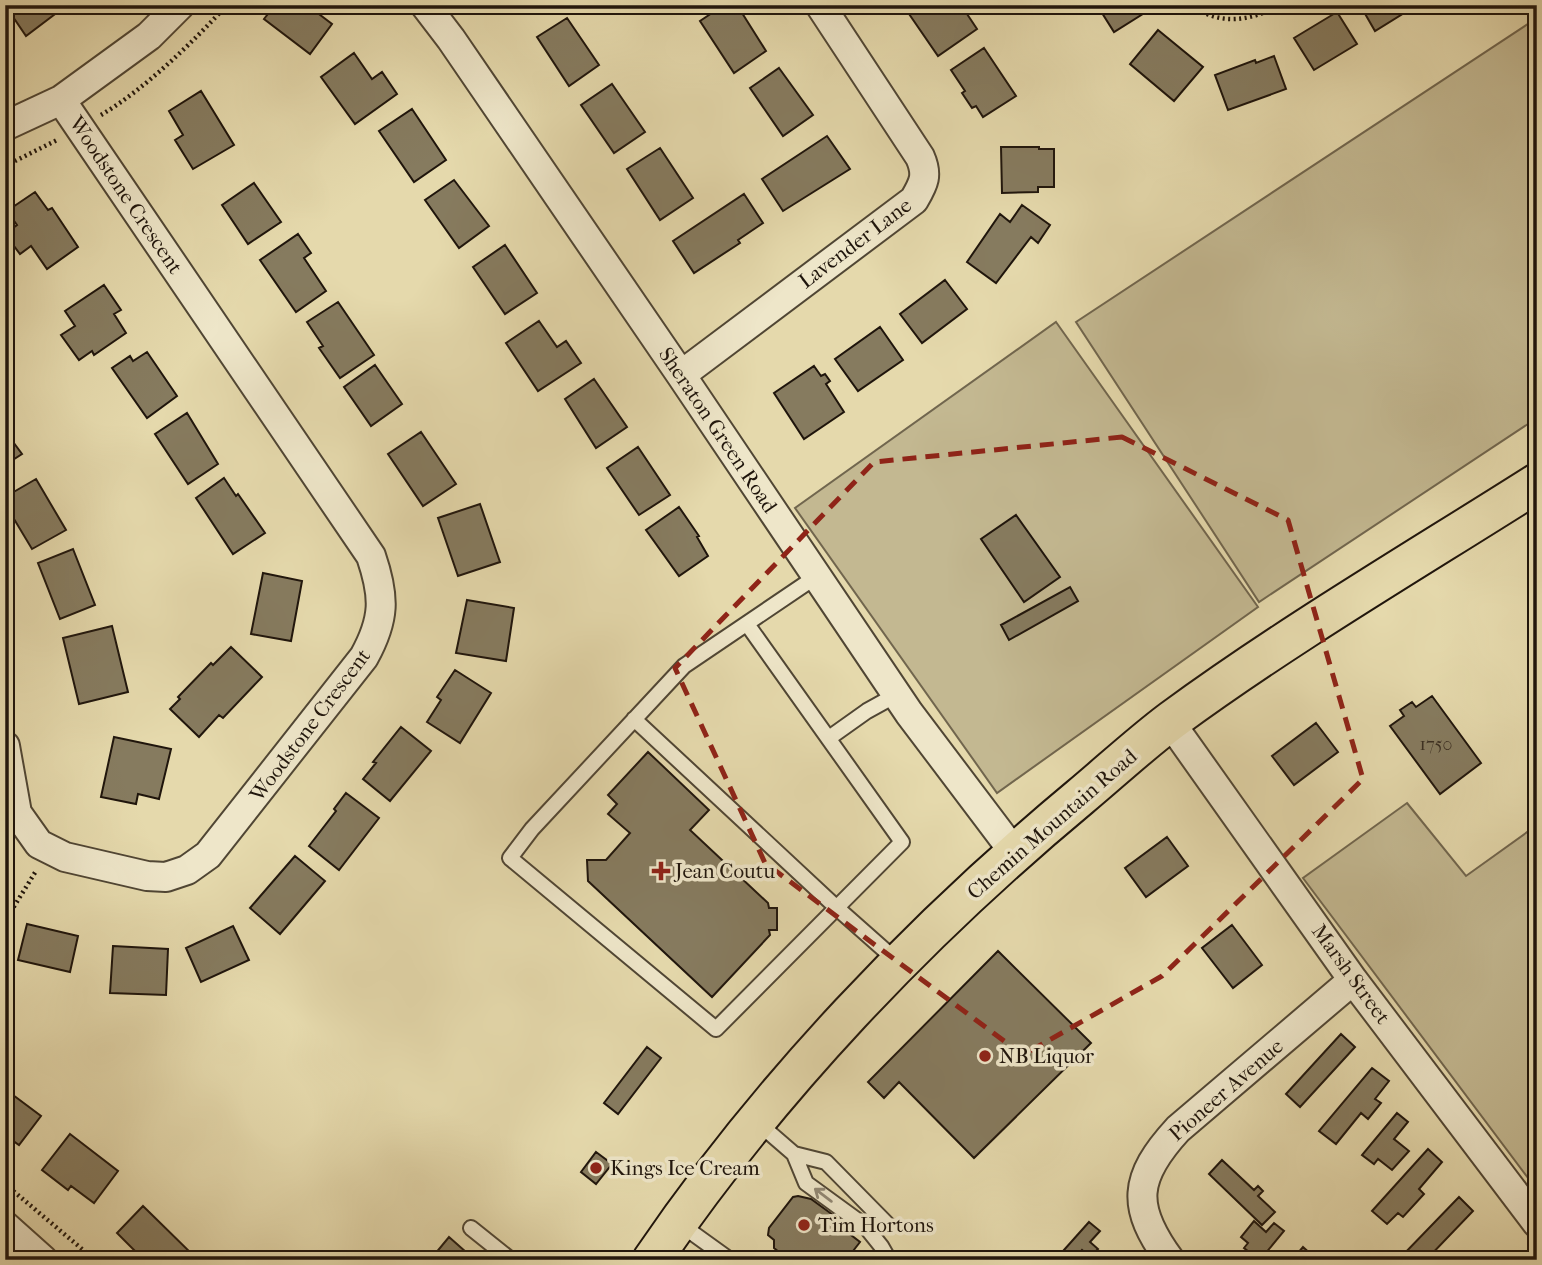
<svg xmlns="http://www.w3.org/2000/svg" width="1542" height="1265" font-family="'IM FELL French Canon',serif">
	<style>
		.green { fill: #c3b891; stroke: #71664e; stroke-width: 2 }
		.building { fill: #867b5f; stroke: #1f150c; stroke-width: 2 }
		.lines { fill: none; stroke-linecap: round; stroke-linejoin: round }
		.lane-casing { stroke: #504634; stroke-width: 18 }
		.street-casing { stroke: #504634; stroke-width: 32 }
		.primary-casing { stroke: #1f150c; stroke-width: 42 }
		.path { stroke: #1f150c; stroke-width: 4.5; stroke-dasharray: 2 3.5; stroke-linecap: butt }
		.lane { stroke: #eee6c9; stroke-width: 14 }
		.street { stroke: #eee6c9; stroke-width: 28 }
		.primary { stroke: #e5d9ac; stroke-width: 38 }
		.oneway { stroke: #918874 }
		.marked { fill: none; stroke: #8f2418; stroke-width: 5; stroke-dasharray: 14 9; stroke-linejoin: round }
		.poi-dot { fill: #8f2418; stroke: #eee6c9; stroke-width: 2.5 }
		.labels { text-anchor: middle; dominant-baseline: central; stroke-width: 7; stroke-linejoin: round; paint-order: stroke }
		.number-label { font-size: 18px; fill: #392e21 }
		.street-label { font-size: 21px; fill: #1f150c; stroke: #eee6c9 }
		.poi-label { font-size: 21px; fill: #1f150c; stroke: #eee6c9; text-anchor: start }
	</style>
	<rect width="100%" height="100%" fill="#e5d9ac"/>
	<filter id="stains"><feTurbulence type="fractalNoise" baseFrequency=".00286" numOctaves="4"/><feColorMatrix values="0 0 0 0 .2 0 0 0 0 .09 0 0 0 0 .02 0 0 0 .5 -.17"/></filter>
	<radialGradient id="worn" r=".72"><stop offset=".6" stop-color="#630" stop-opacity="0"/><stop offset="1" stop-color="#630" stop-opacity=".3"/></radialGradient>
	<path class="green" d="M 1537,18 L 1537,418 L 1259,602 L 1076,322 Z
		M 1056,322 L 1258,607 L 997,793 L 795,508 Z
		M 1407,803 L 1466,876 L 1537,825 L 1537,1190 L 1303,878 Z"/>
	<path class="building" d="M 5,5 L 67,5 L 26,36 Z
		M 275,5 L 307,5 L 332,24 L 310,54 L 264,19 Z
		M 724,5 L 737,5 L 766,51 L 734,73 L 700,21 Z
		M 915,5 L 961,5 L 977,29 L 938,56 L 907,11 Z
		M 1097,5 L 1141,5 L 1146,12 L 1114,32 Z
		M 1360,5 L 1417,5 L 1375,31 Z
		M 1337,12 L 1357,44 L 1314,70 L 1294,38 Z
		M 567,18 L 599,65 L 569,86 L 537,37 Z
		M 1158,30 L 1203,67 L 1174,101 L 1130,64 Z
		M 984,48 L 1016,96 L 983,117 L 976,106 L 972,108 L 962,93 L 965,91 L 951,70 Z
		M 354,53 L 372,79 L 382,72 L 397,94 L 355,124 L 321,77 Z
		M 1274,56 L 1286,89 L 1228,110 L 1215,75 L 1255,60 L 1256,63 Z
		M 779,68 L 813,115 L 783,136 L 750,88 Z
		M 612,84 L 645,132 L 614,153 L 581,105 Z
		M 201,91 L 234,145 L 193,169 L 175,140 L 183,135 L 169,111 Z
		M 412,109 L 446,160 L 414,182 L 379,131 Z
		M 827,136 L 850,169 L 783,211 L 762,179 Z
		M 1001,147 L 1039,147 L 1039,149 L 1054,149 L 1054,187 L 1038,187 L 1038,192 L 1002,193 Z
		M 660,148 L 693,198 L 660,220 L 627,169 Z
		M 454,180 L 489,226 L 459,248 L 425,200 Z
		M 254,183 L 281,222 L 248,244 L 222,205 Z
		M 35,192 L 48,210 L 52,208 L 78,247 L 47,269 L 31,246 L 20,254 L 5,234 L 17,225 L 7,211 Z
		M 744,194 L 763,223 L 738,240 L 740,243 L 694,273 L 673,241 Z
		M 1022,205 L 1050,225 L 1038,243 L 1031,237 L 996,283 L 967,262 L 1000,214 L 1010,222 Z
		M 298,234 L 311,253 L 304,258 L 326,291 L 296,312 L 260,260 Z
		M 505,245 L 537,293 L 505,314 L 473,267 Z
		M 945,280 L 967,309 L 922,343 L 900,314 Z
		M 104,285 L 121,310 L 114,314 L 126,333 L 94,355 L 92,351 L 79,360 L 61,335 L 75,326 L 65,311 Z
		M 338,302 L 374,355 L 340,378 L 319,348 L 323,346 L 307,322 Z
		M 539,321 L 557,347 L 566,341 L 581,363 L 538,391 L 506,343 Z
		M 880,327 L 903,360 L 858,391 L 835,359 Z
		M 147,352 L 177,396 L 147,418 L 112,368 L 130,356 L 133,361 Z
		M 375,365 L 402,404 L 371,426 L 344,387 Z
		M 814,366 L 821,376 L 825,374 L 830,381 L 826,384 L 844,412 L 804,439 L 774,393 Z
		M 594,379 L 627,427 L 596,448 L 565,399 Z
		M 187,413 L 218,464 L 188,484 L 155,434 Z
		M 5,431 L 22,454 L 5,465 Z
		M 421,432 L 456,484 L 423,506 L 388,454 Z
		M 638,447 L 670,495 L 639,515 L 607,468 Z
		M 224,478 L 236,496 L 238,494 L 265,533 L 233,554 L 196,498 Z
		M 36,479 L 66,530 L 32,549 L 5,504 L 5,497 Z
		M 480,504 L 500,562 L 458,576 L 438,518 Z
		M 679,507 L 699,536 L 697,537 L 708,556 L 679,576 L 646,530 Z
		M 1016,515 L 1060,577 L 1024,602 L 981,539 Z
		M 73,549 L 95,605 L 60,619 L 38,563 Z
		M 263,573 L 302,581 L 291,641 L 251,634 Z
		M 1070,587 L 1078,601 L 1009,640 L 1001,625 Z
		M 467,600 L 514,608 L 506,661 L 456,653 Z
		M 112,626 L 128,692 L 79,704 L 63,638 Z
		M 231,647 L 262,677 L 223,718 L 219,715 L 199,737 L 170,709 L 180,699 L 178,697 L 211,663 L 213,665 Z
		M 455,670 L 491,693 L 460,743 L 427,722 L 441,700 L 437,697 Z
		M 1432,696 L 1481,763 L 1440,794 L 1390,726 L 1404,716 L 1400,710 L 1412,702 L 1416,707 Z
		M 1316,723 L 1338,752 L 1294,785 L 1272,756 Z
		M 401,727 L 431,751 L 390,801 L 363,779 L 376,763 L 373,762 Z
		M 114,737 L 171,749 L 159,799 L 138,794 L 136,804 L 101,797 Z
		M 648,752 L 709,810 L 690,830 L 768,903 L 769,908 L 777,908 L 777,930 L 769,930 L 770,935 L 712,997 L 588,881 L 587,860 L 606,860 L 630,833 L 608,814 L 617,804 L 608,795 Z
		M 346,793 L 379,818 L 339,870 L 309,846 L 336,811 L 334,809 Z
		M 1167,837 L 1188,866 L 1146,897 L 1125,868 Z
		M 295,856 L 325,881 L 280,934 L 250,908 Z
		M 27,924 L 78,936 L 70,972 L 18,960 Z
		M 1232,925 L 1262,965 L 1233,988 L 1202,948 Z
		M 233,926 L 249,960 L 201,982 L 186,948 Z
		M 113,946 L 168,949 L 166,995 L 110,993 Z
		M 998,951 L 1091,1043 L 974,1158 L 899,1082 L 884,1098 L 868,1082 Z
		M 1341,1034 L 1355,1047 L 1300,1107 L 1286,1094 Z
		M 647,1047 L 661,1058 L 618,1114 L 604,1103 Z
		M 1372,1068 L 1389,1081 L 1375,1099 L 1381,1103 L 1368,1119 L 1361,1113 L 1336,1144 L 1319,1131 Z
		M 5,1089 L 41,1116 L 19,1145 L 5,1135 Z
		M 1397,1113 L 1408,1122 L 1394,1139 L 1409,1151 L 1392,1170 L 1378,1159 L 1374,1164 L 1362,1155 Z
		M 70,1134 L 118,1171 L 94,1203 L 71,1186 L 68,1190 L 42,1170 Z
		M 1428,1149 L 1442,1162 L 1419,1189 L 1424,1194 L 1403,1217 L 1398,1213 L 1387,1224 L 1372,1211 Z
		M 596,1152 L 612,1164 L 596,1184 L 581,1172 Z
		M 1222,1160 L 1254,1190 L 1258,1186 L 1263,1191 L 1258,1196 L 1275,1212 L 1262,1225 L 1209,1174 Z
		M 798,1196 L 811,1199 L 833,1215 L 834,1222 L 860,1242 L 846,1260 L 789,1260 L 774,1248 L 774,1240 L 768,1235 L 769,1228 L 793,1197 Z
		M 1459,1197 L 1473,1211 L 1426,1260 L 1402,1260 L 1400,1258 Z
		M 143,1206 L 193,1255 L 189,1260 L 144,1260 L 117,1233 Z
		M 1254,1221 L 1266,1232 L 1274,1223 L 1284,1231 L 1260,1260 L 1242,1260 L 1249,1252 L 1244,1248 L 1248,1243 L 1241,1237 Z
		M 1089,1222 L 1100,1231 L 1090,1242 L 1098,1249 L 1090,1257 L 1082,1250 L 1073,1260 L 1055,1260 Z
		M 449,1237 L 475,1260 L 430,1260 Z
		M 1303,1247 L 1313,1256 L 1311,1260 L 1292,1260 Z"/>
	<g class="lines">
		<defs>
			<path id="lane" d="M 747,624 L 902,842 L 716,1029 L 510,858 L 532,829 L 684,666 L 817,576
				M 634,719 L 837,908 L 898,962
				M 829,738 L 867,711 L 896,695
				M 757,1122 L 794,1154 L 806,1183 L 865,1226 L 881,1246 L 889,1260
				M 794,1154 L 826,1162 L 889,1226
				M 680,1224 L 730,1260
				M 471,1228 L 511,1260"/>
			<path id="street" d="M 425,5 L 451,39 L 681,375 L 909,713 L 1014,852
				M 5,126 L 61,100 L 149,36 L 180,5
				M 681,375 L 914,200 C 924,183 928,175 920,157 L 820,5
				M 1170,722 L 1353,980 L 1537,1223
				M 5,746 L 17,813 L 39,844 L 65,857 L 147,876 L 166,877 L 187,870 L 208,855 L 364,657 C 385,619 385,597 371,556 L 61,100
				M 5,1226 L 43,1260
				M 1170,1260 C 1131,1207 1133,1178 1178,1129 L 1353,980"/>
			<path id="primary" d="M 652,1260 C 769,1088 920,930 1080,797 C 1110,772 1140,744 1172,720 C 1288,635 1414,561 1537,483"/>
		</defs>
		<use href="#lane" class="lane-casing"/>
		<use href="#street" class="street-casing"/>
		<use href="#primary" class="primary-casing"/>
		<path class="path" d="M 1193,5 C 1218,27 1254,20 1280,5
			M 101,115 C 145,89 192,43 227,5
			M 5,166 L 57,140
			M 5,921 L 36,871
			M 5,1184 L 95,1260"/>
		<use href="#lane" class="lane"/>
		<use href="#street" class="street"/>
		<use href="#primary" class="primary"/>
	</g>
	<defs><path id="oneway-shaft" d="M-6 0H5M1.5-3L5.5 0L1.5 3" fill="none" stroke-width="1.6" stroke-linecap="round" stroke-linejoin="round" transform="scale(1.75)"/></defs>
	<use class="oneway" href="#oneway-shaft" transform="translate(823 1195) rotate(-143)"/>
	<path class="marked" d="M 1122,437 L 1288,520 L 1363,779 L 1162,976 L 1023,1055 L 765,863 L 675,668 L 874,462 Z"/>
	<g class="poi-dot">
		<path d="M657.5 860.5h7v7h7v7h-7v7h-7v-7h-7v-7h7z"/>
		<circle cx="985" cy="1056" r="7"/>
		<circle cx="596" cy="1168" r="7"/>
		<circle cx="804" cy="1225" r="7"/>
	</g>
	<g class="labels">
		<g class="number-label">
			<text x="1436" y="744">1750</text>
		</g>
		<g class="street-label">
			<text transform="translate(126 195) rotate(56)">Woodstone Crescent</text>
			<text transform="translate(855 243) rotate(-37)">Lavender Lane</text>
			<text transform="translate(718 430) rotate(56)">Sheraton Green Road</text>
			<text transform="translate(310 725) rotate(-53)">Woodstone Crescent</text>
			<text transform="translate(1052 824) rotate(-41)">Chemin Mountain Road</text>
			<text transform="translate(1351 974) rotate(54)">Marsh Street</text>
			<text transform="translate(1226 1090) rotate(-41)">Pioneer Avenue</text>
		</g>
		<g class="poi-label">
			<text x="675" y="871">Jean Coutu</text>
			<text x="999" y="1056">NB Liquor</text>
			<text x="610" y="1168">Kings Ice Cream</text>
			<text x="818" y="1225">Tim Hortons</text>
		</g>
	</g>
	<rect width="1542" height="1265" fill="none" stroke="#e5d9ac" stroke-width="28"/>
	<rect x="7" y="7" width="1528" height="1251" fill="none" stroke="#1f150c" stroke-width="3.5"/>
	<rect x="14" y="14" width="1514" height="1237" fill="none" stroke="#1f150c" stroke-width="2"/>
	<rect width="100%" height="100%" filter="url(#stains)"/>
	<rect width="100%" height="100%" fill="url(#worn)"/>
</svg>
